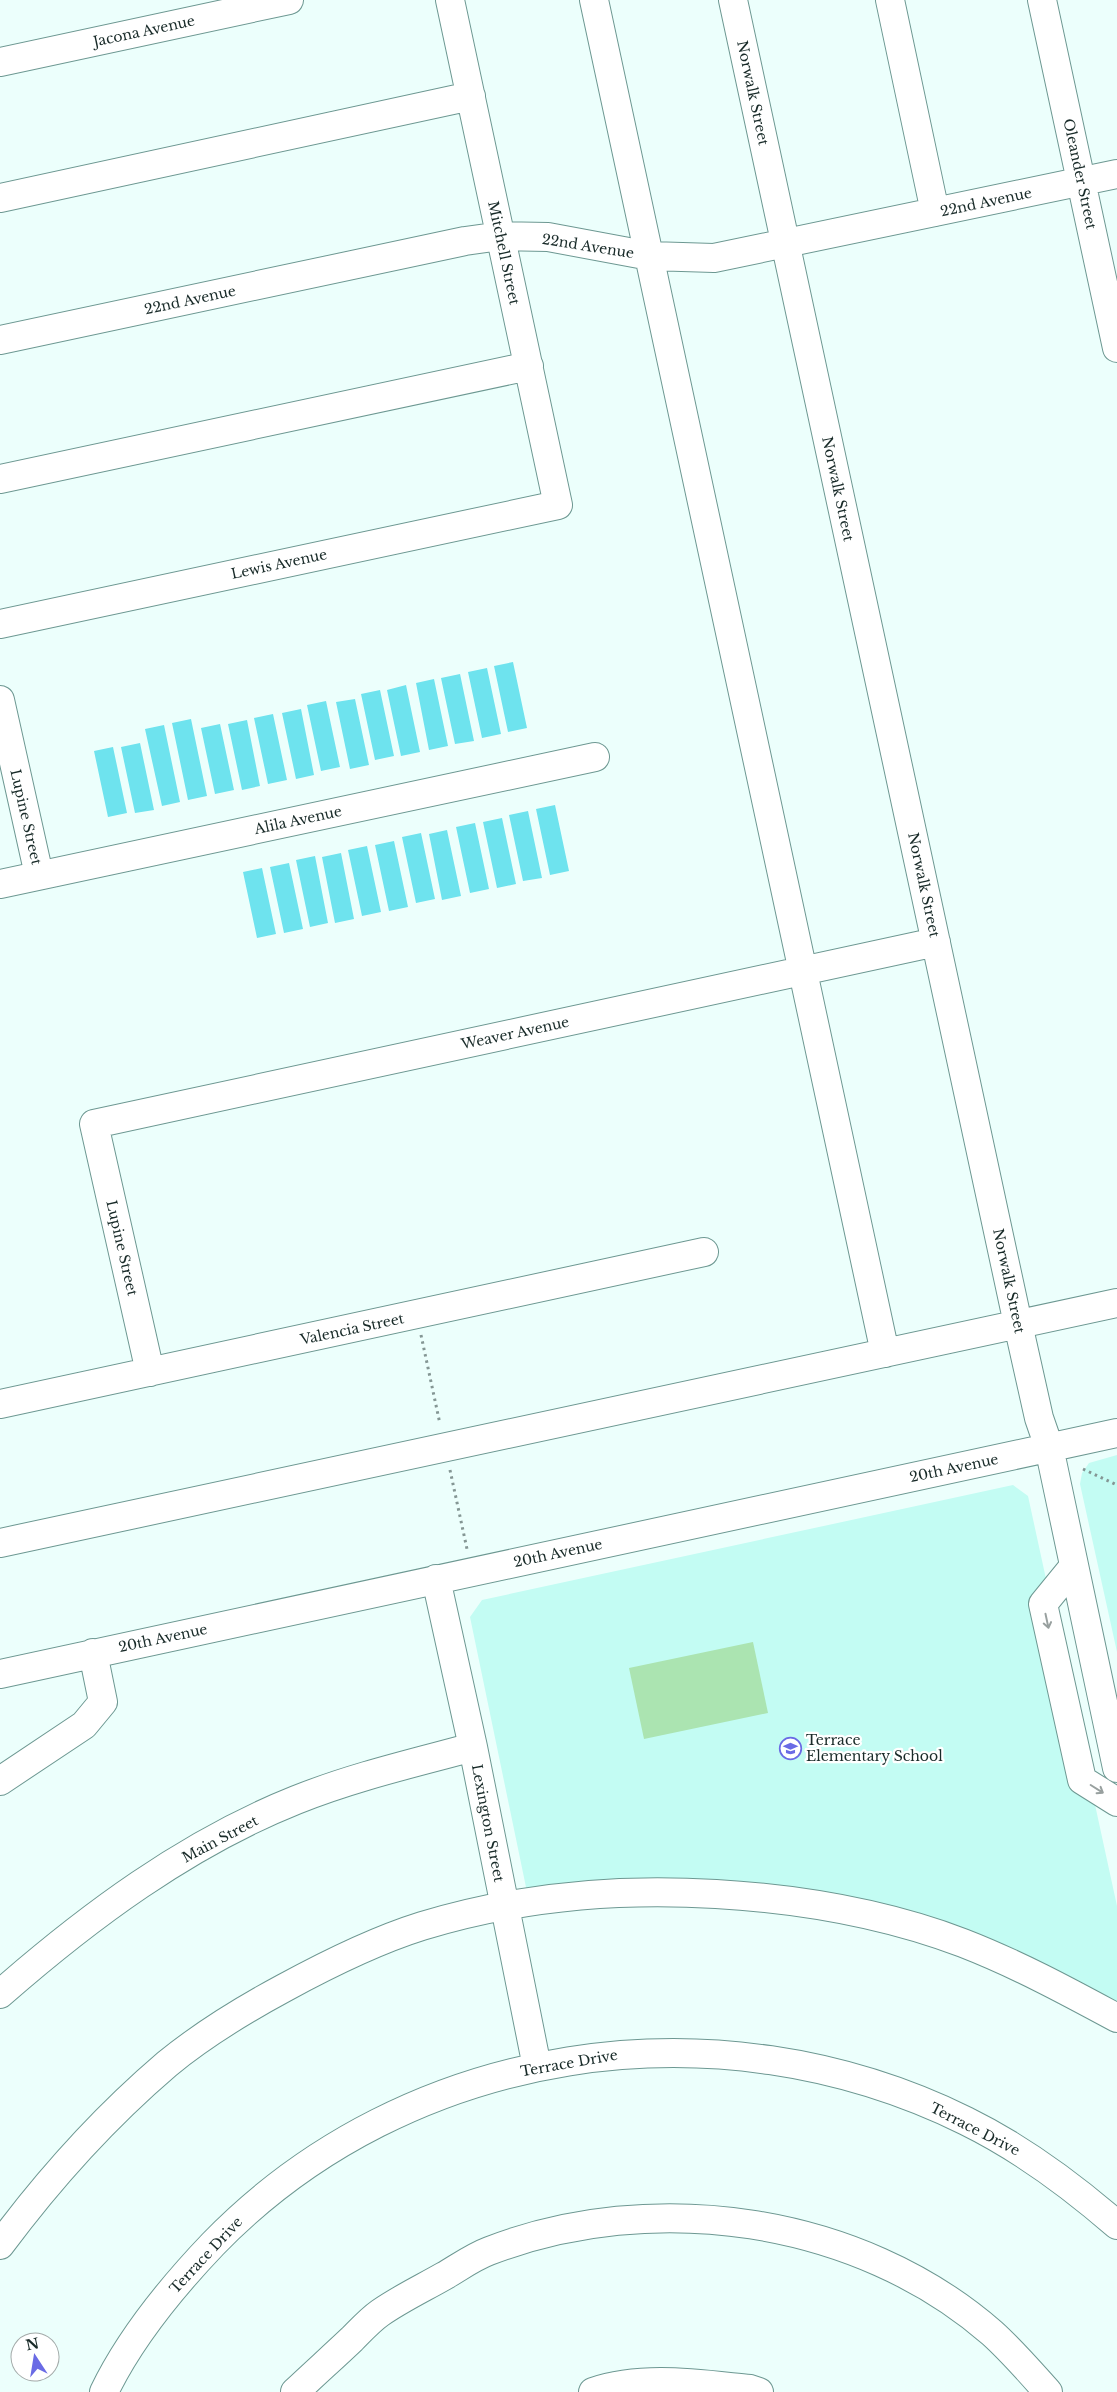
<svg xmlns="http://www.w3.org/2000/svg" width="1117" height="2392" font-family="'Libre Baskerville',serif">
	<style>
		.built { fill: #c3fcf3 }
		.green { fill: #abe4b1 }
		.building { fill: #6ee3ee }
		.lines { fill: none; stroke-linecap: round; stroke-linejoin: round }
		.minor-casing { stroke: #6d9892; stroke-width: 30 }
		.path { stroke: #849694; stroke-width: 3; stroke-dasharray: 2.5 4; stroke-linecap: butt }
		.minor { stroke: #fff; stroke-width: 28 }
		.oneway { stroke: #98a09f }
		.labels { text-anchor: middle; dominant-baseline: central; stroke-width: 4.5; stroke-linejoin: round; paint-order: stroke }
		.street-label { font-size: 14px; fill: #192b29; stroke: #fff }
		.poi-label { font-size: 14px; fill: #192b29; stroke: #fff; text-anchor: start }
	</style>
	<rect width="100%" height="100%" fill="#ecfffc"/>
	<path class="built" d="M 1117,1455 L 1117,1652 L 1080,1484 L 1082,1473 L 1089,1463 Z
		M 1013,1485 L 1028,1496 L 1117,1906 L 1117,2003 L 862,1901 L 716,1879 L 583,1884 L 527,1892 L 470,1617 L 482,1600 Z"/>
	<path class="green" d="M 753,1642 L 768,1713 L 644,1739 L 629,1668 Z"/>
	<path class="building" d="M 513,662 L 527,728 L 508,732 L 494,666 Z
		M 487,668 L 501,734 L 482,738 L 468,672 Z
		M 460,674 L 474,741 L 455,744 L 441,678 Z
		M 434,679 L 448,746 L 429,750 L 416,683 Z
		M 406,685 L 420,752 L 401,756 L 387,690 Z
		M 380,690 L 394,756 L 375,760 L 361,694 Z
		M 355,699 L 369,765 L 350,769 L 336,702 Z
		M 326,701 L 340,767 L 321,771 L 307,705 Z
		M 301,709 L 314,775 L 296,779 L 282,713 Z
		M 273,714 L 287,780 L 268,784 L 254,718 Z
		M 191,719 L 207,796 L 188,800 L 172,723 Z
		M 247,720 L 260,786 L 242,790 L 228,724 Z
		M 220,724 L 234,790 L 215,794 L 201,728 Z
		M 164,725 L 180,802 L 162,806 L 145,729 Z
		M 140,743 L 154,810 L 135,813 L 121,747 Z
		M 113,747 L 127,813 L 108,817 L 94,751 Z
		M 555,805 L 569,871 L 550,875 L 536,809 Z
		M 528,811 L 542,878 L 523,881 L 509,815 Z
		M 502,818 L 516,884 L 497,888 L 483,822 Z
		M 475,823 L 489,889 L 470,893 L 456,827 Z
		M 447,830 L 461,896 L 442,900 L 429,834 Z
		M 421,833 L 435,899 L 416,903 L 402,837 Z
		M 394,841 L 408,907 L 389,911 L 375,845 Z
		M 367,846 L 381,912 L 362,916 L 348,850 Z
		M 341,853 L 354,919 L 335,923 L 322,857 Z
		M 315,856 L 328,923 L 310,927 L 296,860 Z
		M 289,863 L 303,929 L 284,933 L 270,867 Z
		M 262,868 L 276,934 L 257,938 L 243,872 Z"/>
	<g class="lines">
		<defs>
			<path id="minor" d="M 594,0 L 885,1353
				M 733,0 L 1018,1324 L 1039,1418 L 1049,1447 L 1117,1768
				M 890,0 L 935,212
				M 1042,0 L 1117,348
				M 0,62 L 289,0
				M 0,198 L 471,96
				M 0,340 L 465,241 L 501,236 L 548,237 L 650,256 L 714,258 L 1117,174
				M 0,479 L 529,366
				M 0,624 L 558,505 L 450,0
				M 0,700 L 39,875
				M 0,884 L 595,757
				M 150,1372 L 94,1124 L 936,942
				M 0,1404 L 704,1252
				M 0,1543 L 1117,1303
				M 1074,1566 L 1043,1604 L 1082,1780 L 1117,1802
				M 436,1579 L 473,1747 L 537,2067
				M 0,1674 L 1117,1433
				M 0,1781 L 84,1725 L 103,1702 L 93,1653
				M 0,1994 C 88,1917 186,1844 296,1800 C 353,1777 414,1763 473,1747
				M 0,2245 C 49,2179 105,2117 167,2064 C 201,2036 245,2009 284,1988 C 328,1964 374,1941 422,1926 C 517,1897 618,1888 716,1894 C 801,1899 884,1913 963,1943 C 1017,1964 1067,1991 1117,2018
				M 104,2392 C 130,2338 171,2288 213,2244 C 407,2044 717,1998 966,2121 C 1021,2148 1071,2185 1117,2225
				M 295,2392 C 314,2374 333,2357 352,2339 C 361,2330 370,2320 380,2313 C 400,2299 423,2288 444,2276 C 458,2268 473,2257 489,2251 C 652,2188 858,2216 992,2333 C 1012,2351 1030,2372 1048,2392
				M 593,2392 C 642,2375 699,2384 750,2389 L 759,2392"/>
		</defs>
		<use href="#minor" class="minor-casing"/>
		<path class="path" d="M 421,1335 L 440,1424
			M 1083,1469 L 1117,1485
			M 450,1470 L 467,1549"/>
		<use href="#minor" class="minor"/>
	</g>
	<defs><path id="oneway-shaft" d="M-6 0H5M1.5-3L5.5 0L1.5 3" fill="none" stroke-width="1.6" stroke-linecap="round" stroke-linejoin="round" transform="scale(1.25)"/></defs>
	<g class="oneway">
		<use href="#oneway-shaft" transform="translate(1047 1621) rotate(78)"/>
		<use href="#oneway-shaft" transform="translate(1097 1789) rotate(32)"/>
	</g>
	<defs>
		<symbol id="school-ring" viewBox="-11 -11 22 22"><circle r="9.5" fill="#fff" stroke="#6a6be5" stroke-width="1.5"/><path d="M0-5L7-2L0 1L-7-2ZM-4 1L0 2.5L4 1V4Q0 6-4 4Z" fill="#6a6be5"/></symbol>
	</defs>
	<g fill-rule="evenodd">
		<use href="#school-ring" x="778" y="1736" width="25" height="25"/>
	</g>
	<g class="labels">
		<g class="street-label">
			<text transform="translate(144 31) rotate(-12)">Jacona Avenue</text>
			<text transform="translate(753 93) rotate(78)">Norwalk Street</text>
			<text transform="translate(1080 174) rotate(78)">Oleander Street</text>
			<text transform="translate(986 202) rotate(-12)">22nd Avenue</text>
			<text transform="translate(588 246) rotate(9)">22nd Avenue</text>
			<text transform="translate(504 253) rotate(78)">Mitchell Street</text>
			<text transform="translate(190 300) rotate(-12)">22nd Avenue</text>
			<text transform="translate(838 489) rotate(78)">Norwalk Street</text>
			<text transform="translate(279 564) rotate(-12)">Lewis Avenue</text>
			<text transform="translate(26 817) rotate(77)">Lupine Street</text>
			<text transform="translate(298 820) rotate(-12)">Alila Avenue</text>
			<text transform="translate(924 885) rotate(78)">Norwalk Street</text>
			<text transform="translate(515 1033) rotate(-12)">Weaver Avenue</text>
			<text transform="translate(122 1248) rotate(77)">Lupine Street</text>
			<text transform="translate(1009 1281) rotate(78)">Norwalk Street</text>
			<text transform="translate(352 1329) rotate(-12)">Valencia Street</text>
			<text transform="translate(954 1468) rotate(-12)">20th Avenue</text>
			<text transform="translate(558 1553) rotate(-12)">20th Avenue</text>
			<text transform="translate(163 1638) rotate(-12)">20th Avenue</text>
			<text transform="translate(488 1823) rotate(79)">Lexington Street</text>
			<text transform="translate(220 1839) rotate(-28)">Main Street</text>
			<text transform="translate(569 2063) rotate(-10)">Terrace Drive</text>
			<text transform="translate(975 2129) rotate(27)">Terrace Drive</text>
			<text transform="translate(206 2255) rotate(-47)">Terrace Drive</text>
		</g>
		<g class="poi-label">
			<text x="806" y="1740">Terrace<tspan x="806" dy="16">Elementary School</tspan></text>
		</g>
	</g>
	<g transform="translate(35 2357) rotate(348)"><circle r="24" fill="#ffffff" stroke="#a3aaa9"/>
	<path d="M0-4L9 19L0 12L-9 19Z" fill="#6a6be5"/>
	<text y="-8" font-size="14" font-weight="bold" text-anchor="middle" fill="#192b29">N</text>
	</g>
</svg>
